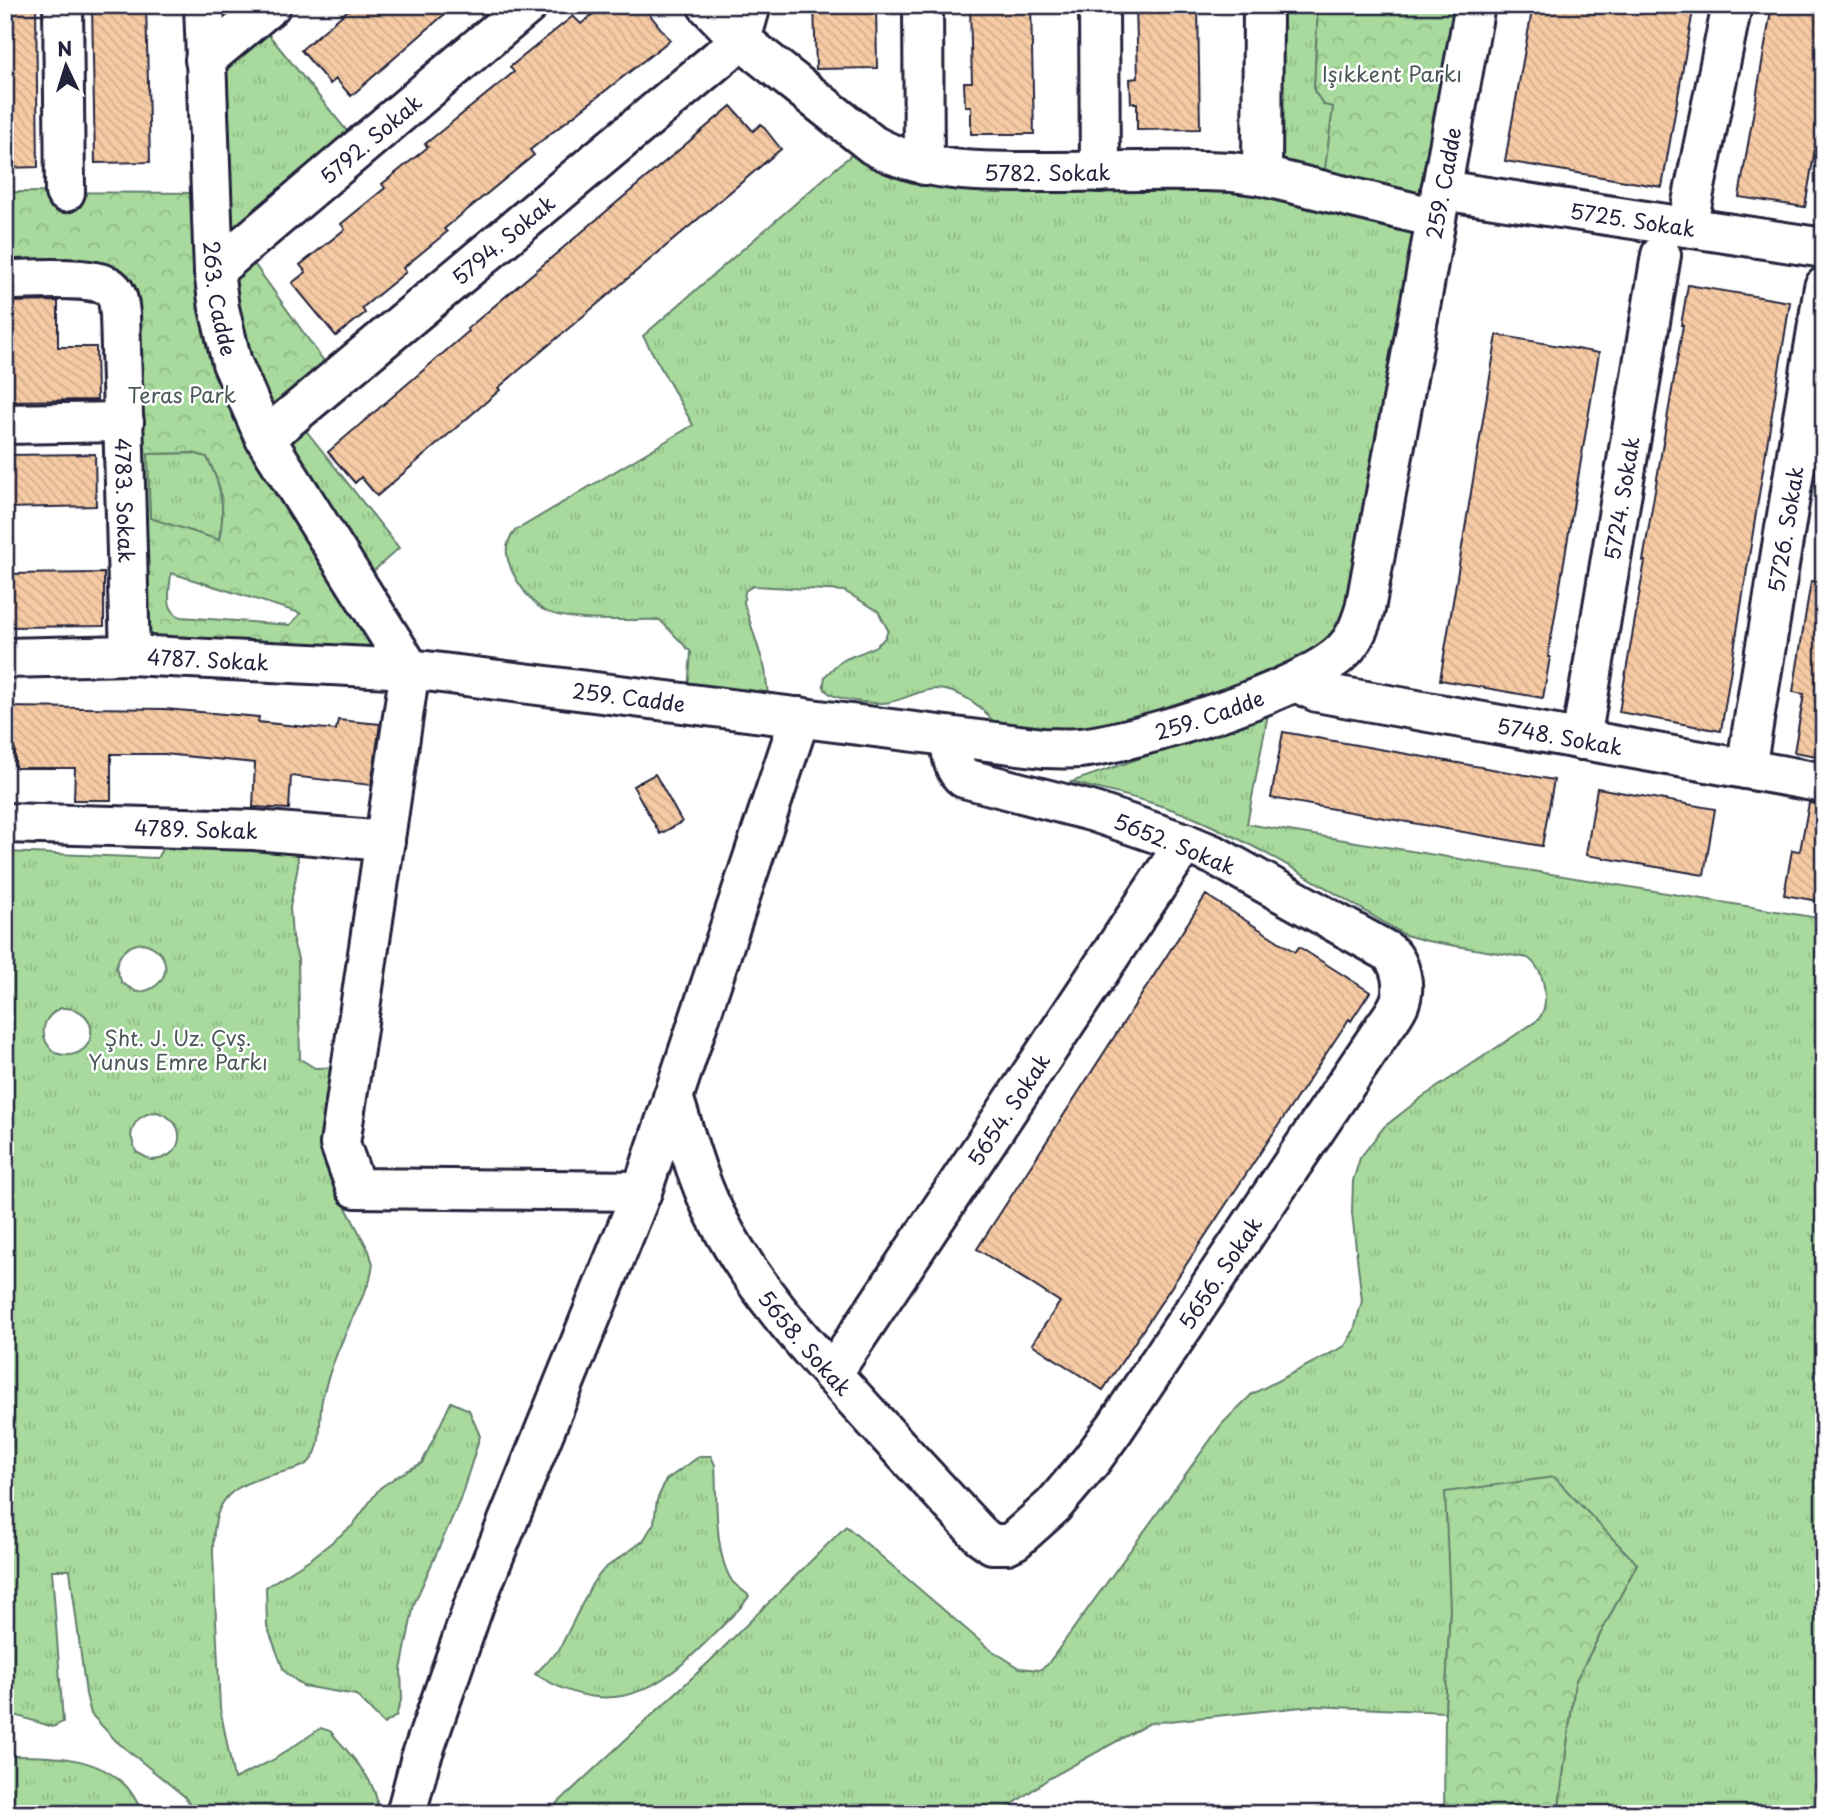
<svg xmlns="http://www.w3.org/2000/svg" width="1829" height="1819" font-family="'Playpen Sans',sans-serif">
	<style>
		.grass { fill: url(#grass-tufts); stroke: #647e6c; stroke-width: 2; fill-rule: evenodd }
		.forest { fill: url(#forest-crowns); stroke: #647e6c; stroke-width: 2; fill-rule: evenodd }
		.building { fill: url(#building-back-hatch); stroke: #22223b; stroke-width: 2 }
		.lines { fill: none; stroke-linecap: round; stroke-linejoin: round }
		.minor-casing { stroke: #22223b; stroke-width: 44 }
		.minor { stroke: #fff; stroke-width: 38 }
		.labels { text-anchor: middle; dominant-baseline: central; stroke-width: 5; stroke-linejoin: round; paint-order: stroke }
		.park-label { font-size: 21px; fill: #4a5958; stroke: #fff }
		.street-label { font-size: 21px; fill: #22223b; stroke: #fff }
	</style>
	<defs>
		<pattern id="grass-tufts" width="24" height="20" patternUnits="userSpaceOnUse" patternTransform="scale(1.75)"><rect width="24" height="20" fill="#a7da9c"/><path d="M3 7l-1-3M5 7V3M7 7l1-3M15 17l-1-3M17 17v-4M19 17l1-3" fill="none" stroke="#8fbb87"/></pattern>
		<pattern id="forest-crowns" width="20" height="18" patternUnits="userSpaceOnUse" patternTransform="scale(1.75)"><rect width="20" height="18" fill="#a7da9c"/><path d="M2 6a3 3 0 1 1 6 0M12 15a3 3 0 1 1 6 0" fill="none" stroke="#8fbb87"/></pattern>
		<pattern id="building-back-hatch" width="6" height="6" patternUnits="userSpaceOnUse" patternTransform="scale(1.75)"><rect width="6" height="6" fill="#f5caa4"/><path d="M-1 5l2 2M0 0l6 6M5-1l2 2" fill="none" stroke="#d2ad8e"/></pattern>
	</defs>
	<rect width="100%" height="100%" fill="#fff"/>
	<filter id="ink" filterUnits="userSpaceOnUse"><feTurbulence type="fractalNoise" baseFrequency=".0143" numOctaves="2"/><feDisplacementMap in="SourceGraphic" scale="14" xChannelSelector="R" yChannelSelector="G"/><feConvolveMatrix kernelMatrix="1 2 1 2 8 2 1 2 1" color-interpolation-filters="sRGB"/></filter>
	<g filter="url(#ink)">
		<path class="grass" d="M 204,5 L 271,5 L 256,19 L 360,147 L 214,271 Z
			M 1263,5 L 1318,5 L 1314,91 L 1333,107 L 1436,218 L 1353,640 L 1116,741 L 998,729 C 986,708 963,691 937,689 C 921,689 906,699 890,702 C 878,705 828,701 824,687 C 823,684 825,680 825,676 C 831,671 836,664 842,661 C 858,652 884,649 888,630 L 878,611 L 844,591 L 753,586 L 745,591 L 744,603 L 765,669 L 768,695 L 687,703 L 691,652 L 660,620 C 631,619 566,624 542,609 C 530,601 518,584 512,571 C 505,555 504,544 515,531 L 693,425 L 643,336 L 857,150 L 873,145 L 1261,176 Z
			M 293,414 L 399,548 L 357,586 L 265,438 Z
			M 193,453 L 207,457 C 222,486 226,509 219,540 L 150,519 L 147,454 Z
			M 1268,714 L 1247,824 L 1824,919 L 1824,1814 L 1558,1814 L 1575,1682 L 1637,1564 L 1450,1608 L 1445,1712 L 1312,1706 L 1150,1723 L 1048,1779 L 999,1814 L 546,1814 L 710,1661 L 846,1526 L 988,1648 L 1020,1668 L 1039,1670 L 1047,1665 L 1222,1424 L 1252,1394 L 1345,1346 L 1354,1330 L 1362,1301 L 1352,1213 L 1353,1181 L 1360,1158 L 1384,1127 L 1421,1098 L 1538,1020 C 1551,1004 1545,970 1528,958 L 1427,941 L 1405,935 C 1337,895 1271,852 1199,820 C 1159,802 1113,793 1071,782 Z
			M 174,828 L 297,834 L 298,866 L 290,907 L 292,937 L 298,959 L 300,1059 L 315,1068 L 352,1067 L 348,1167 L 328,1174 L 369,1251 L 373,1264 L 370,1280 C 353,1319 331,1359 322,1400 C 318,1419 324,1448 309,1462 C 302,1469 288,1470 279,1473 C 227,1486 213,1499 213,1553 L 220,1708 L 234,1779 L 273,1760 L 321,1728 L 330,1731 C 346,1750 385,1788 376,1814 L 197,1814 L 184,1796 L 116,1741 L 91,1714 L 86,1694 L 70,1570 L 52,1570 L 63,1722 L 53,1727 L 5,1712 L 5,852 L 157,858 ZM 143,943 C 176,951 171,991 137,992 L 122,983 L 116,968 C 119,952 127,945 143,943 ZM 61,1008 C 106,1005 98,1067 55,1053 C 38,1038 40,1018 61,1008 ZM 156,1112 C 190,1120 185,1160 151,1160 L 136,1152 L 131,1136 C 133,1121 141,1114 156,1112 Z
			M 451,1402 L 469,1410 L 480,1436 L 460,1500 L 414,1604 L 401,1670 L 402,1697 L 396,1716 L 384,1724 L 356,1695 L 303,1686 L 284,1671 L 267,1626 L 266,1587 L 312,1558 L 352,1526 L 380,1488 L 399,1475 L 422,1463 Z
			M 700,1456 L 711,1456 L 715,1465 C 717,1497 714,1554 732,1581 C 736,1586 744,1591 749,1596 L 742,1606 C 678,1670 630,1733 535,1674 L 559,1650 L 592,1584 L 604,1569 L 643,1541 L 654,1523 L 657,1500 L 666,1480 Z
			M 5,1756 C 46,1756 95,1754 126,1786 C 133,1793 138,1805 144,1814 L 5,1814 Z"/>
		<path class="forest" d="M 1318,5 L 1475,5 L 1436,218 L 1322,191 L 1333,107 L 1324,105 L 1314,91 Z
			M 5,192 L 210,193 L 214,270 L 242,247 L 336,378 L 265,438 L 410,669 L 130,655 L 118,300 L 5,280 ZM 193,453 L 207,457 C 222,486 226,509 219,540 L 150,518 L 148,454 ZM 171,573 L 300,613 L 300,614 L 290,625 L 181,617 C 163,610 170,589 171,573 Z
			M 1554,1477 L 1637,1564 L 1575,1682 L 1558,1814 L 1444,1814 L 1445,1712 L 1450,1608 L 1445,1492 Z"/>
		<path class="building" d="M 5,5 L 36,5 L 38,167 L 5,168 Z
			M 92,5 L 146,5 L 150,162 L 95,163 Z
			M 354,5 L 455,5 L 351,96 L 336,79 L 330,84 L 301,50 Z
			M 604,5 L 642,5 L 670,40 L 530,150 L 534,155 L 444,229 L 447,232 L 403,268 L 406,272 L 362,308 L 365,313 L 336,336 L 292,283 L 306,272 L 300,265 L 345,229 L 341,224 L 385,188 L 382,184 L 428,147 L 425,144 L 514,72 L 510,67 L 573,16 L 581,24 Z
			M 814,5 L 876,5 L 877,68 L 816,69 Z
			M 970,5 L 1031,5 L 1034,134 L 971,134 L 971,106 L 965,106 L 964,82 L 972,82 Z
			M 1136,5 L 1198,5 L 1200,129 L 1137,130 L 1137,103 L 1131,103 L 1130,79 L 1138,78 Z
			M 1533,5 L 1694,5 L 1662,187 L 1505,161 Z
			M 1772,5 L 1824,5 L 1824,96 L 1805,207 L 1739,197 Z
			M 731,106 L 753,131 L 761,124 L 781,149 L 498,388 L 500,390 L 377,496 L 361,477 L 355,483 L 328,452 L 469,331 L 467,329 Z
			M 1688,285 L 1790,302 L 1721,731 L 1619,712 L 1645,561 L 1643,561 L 1683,325 L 1681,325 Z
			M 58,301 L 58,347 L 96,347 L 97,400 L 5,401 L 5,348 L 10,348 L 9,302 Z
			M 1497,335 L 1599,353 L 1548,657 L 1550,657 L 1543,698 L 1440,680 Z
			M 95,454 L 96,506 L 5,508 L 5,455 Z
			M 104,573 L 104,626 L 5,627 L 5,574 Z
			M 1811,581 L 1824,582 L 1824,751 L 1818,750 L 1817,756 L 1794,752 L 1804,694 L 1793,692 Z
			M 5,707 L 165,709 L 259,717 L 258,722 L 336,730 L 338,720 L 380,724 L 371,785 L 291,776 L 289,809 L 253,807 L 255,763 L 164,754 L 111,754 L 111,800 L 74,800 L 75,768 L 15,768 L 15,749 L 5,749 Z
			M 1283,732 L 1554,780 L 1542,846 L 1271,798 Z
			M 655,774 L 682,822 L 660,834 L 633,786 Z
			M 1597,788 L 1715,809 L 1704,875 L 1586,855 Z
			M 1809,803 L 1824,804 L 1824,902 L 1784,895 L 1792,850 L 1800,851 Z
			M 1206,895 L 1295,952 L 1299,947 L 1370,992 L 1351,1021 L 1349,1019 L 1103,1390 L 1032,1344 L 1060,1302 L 977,1249 Z"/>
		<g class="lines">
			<defs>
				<g id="minor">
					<path d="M 63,5 L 65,192"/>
					<path id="s1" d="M 204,5 L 214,271 L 219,308 L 232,363 L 265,438 L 410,669"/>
					<path id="s2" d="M 707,5 L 741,40 L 873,145 C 928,175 989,172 1050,172 C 1110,172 1171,169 1232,172 L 1262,176 L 1436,218"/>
					<path d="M 923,5 L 924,165"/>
					<path d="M 1099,5 L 1100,172"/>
					<path d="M 205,60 L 271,5"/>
					<path d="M 1262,176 L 1263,5"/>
					<path id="s3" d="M 1441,190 L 1824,248"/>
					<path d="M 1687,227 L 1732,5"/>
					<path id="s4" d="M 214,271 L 528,5"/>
					<path id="s5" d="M 5,280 C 28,280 96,275 111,288 C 118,294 119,304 120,314 L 130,655"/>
					<path d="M 5,424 L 124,422"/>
					<path id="s6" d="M 265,438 L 741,40 L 751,5"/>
					<path id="s7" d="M 5,658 L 130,655 L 410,669 L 1043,748 C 1055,748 1068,749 1080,748 C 1138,742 1303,691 1343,651 C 1355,639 1360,625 1365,609 L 1475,5"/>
					<path d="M 410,669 L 340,1144 L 356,1188 L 642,1191"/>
					<path id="s8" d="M 1296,682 L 1317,692 L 1333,695 L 1824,783"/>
					<path id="s9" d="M 1581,740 L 1661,255"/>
					<path id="s10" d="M 1746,769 L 1824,287"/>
					<path id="s11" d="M 5,823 L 254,830 L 385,841"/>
					<path id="s12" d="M 673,1097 C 687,1139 698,1183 719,1222 C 755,1291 810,1350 862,1407 C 901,1450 941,1493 981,1536 L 992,1544 L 1007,1544 L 1015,1540 L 1053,1506 L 1091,1461 L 1115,1428 L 1383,1029 C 1389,1021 1395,1013 1399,1004 C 1406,988 1401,961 1387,951 L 1216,856 L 1185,843 L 1091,811 L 964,778 C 952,769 952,751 949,737"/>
					<path id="s13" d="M 832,1374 L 1185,843"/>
					<path d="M 406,1814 L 420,1761 L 474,1605 L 642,1191 L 800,717"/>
				</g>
			</defs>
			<use href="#minor" class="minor-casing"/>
			<use href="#minor" class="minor"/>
		</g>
	</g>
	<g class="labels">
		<g class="park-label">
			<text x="1392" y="73">Işıkkent Parkı</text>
			<text x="182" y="394">Teras Park</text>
			<text x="178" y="1037">Şht. J. Uz. Çvş.<tspan x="178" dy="24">Yunus Emre Parkı</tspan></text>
		</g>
		<g class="street-label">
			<text stroke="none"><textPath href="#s4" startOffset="205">5792. Sokak</textPath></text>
			<text stroke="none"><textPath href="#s2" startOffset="396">5782. Sokak</textPath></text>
			<text stroke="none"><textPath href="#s7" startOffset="1844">259. Cadde</textPath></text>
			<text stroke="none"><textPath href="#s3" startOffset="194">5725. Sokak</textPath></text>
			<text stroke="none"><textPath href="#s6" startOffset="310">5794. Sokak</textPath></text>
			<text stroke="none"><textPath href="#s1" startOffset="294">263. Cadde</textPath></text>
			<text stroke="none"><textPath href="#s9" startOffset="245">5724. Sokak</textPath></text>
			<text stroke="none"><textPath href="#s5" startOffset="322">4783. Sokak</textPath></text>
			<text stroke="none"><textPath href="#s10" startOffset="243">5726. Sokak</textPath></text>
			<text stroke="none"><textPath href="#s7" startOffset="203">4787. Sokak</textPath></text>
			<text stroke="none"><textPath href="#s7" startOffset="626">259. Cadde</textPath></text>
			<text stroke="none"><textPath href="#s7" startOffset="1214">259. Cadde</textPath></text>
			<text stroke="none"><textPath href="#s8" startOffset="270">5748. Sokak</textPath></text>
			<text stroke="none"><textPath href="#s11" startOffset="191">4789. Sokak</textPath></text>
			<text transform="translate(1175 843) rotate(22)">5652. Sokak</text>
			<text stroke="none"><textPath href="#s13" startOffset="318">5654. Sokak</textPath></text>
			<text stroke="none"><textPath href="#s12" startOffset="919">5656. Sokak</textPath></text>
			<text stroke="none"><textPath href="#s12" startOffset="282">5658. Sokak</textPath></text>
		</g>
	</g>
	<rect width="1829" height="1819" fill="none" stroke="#fff" stroke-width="28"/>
	<rect x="14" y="14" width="1801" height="1791" fill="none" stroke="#22223b" stroke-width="2.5" filter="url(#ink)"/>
	<g transform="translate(66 66) rotate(356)" stroke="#ffffff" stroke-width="5" paint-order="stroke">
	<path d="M0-5L12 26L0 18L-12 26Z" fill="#22223b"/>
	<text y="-10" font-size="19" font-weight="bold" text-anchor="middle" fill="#22223b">N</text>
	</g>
</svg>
